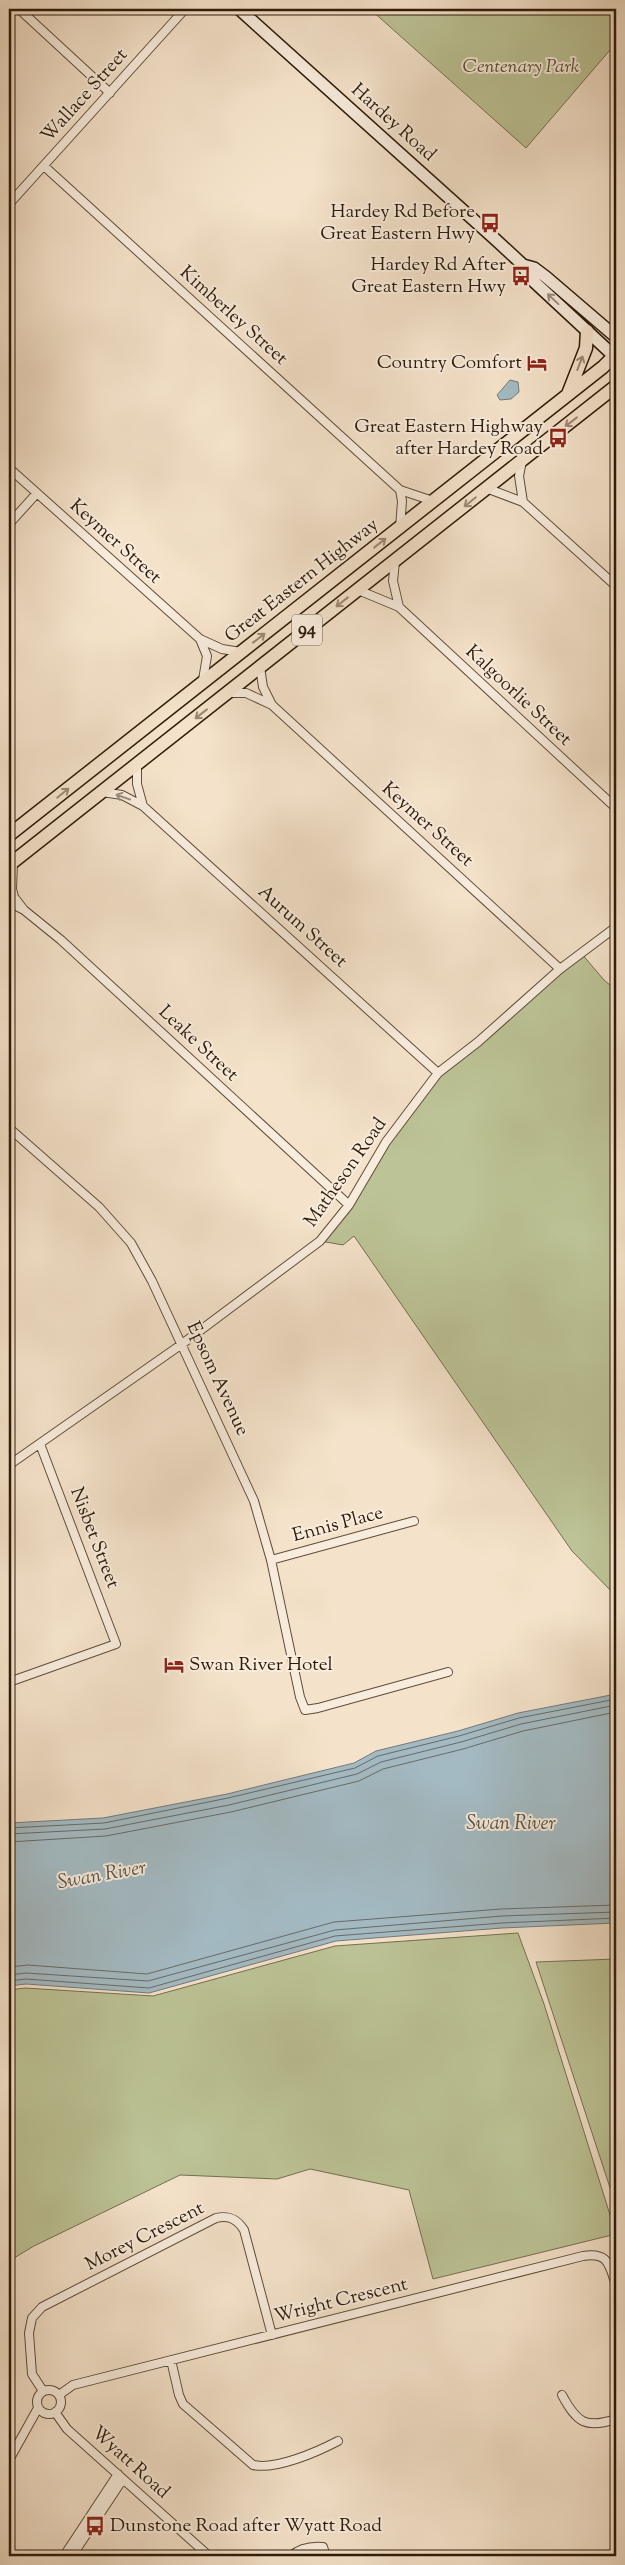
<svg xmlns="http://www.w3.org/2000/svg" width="625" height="2565" font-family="'Sorts Mill Goudy',serif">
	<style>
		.green { fill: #bcc396; stroke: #756f50 }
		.water { fill: #a3bac3; stroke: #747a79 }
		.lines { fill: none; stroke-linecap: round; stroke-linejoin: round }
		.shore { stroke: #686a66; stroke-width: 1 }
		.minor-casing { stroke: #604d39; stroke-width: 10 }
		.secondary-casing { stroke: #2e1b09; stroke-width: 14 }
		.trunk-casing { stroke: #2e1b09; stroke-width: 15 }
		.minor { stroke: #f8ecdd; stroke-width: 8 }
		.secondary { stroke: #f8ecdd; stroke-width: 11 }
		.trunk { stroke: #f4e2ca; stroke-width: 12 }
		.oneway { stroke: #9d8e7e }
		.oneway2 { stroke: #9b8873 }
		.labels { text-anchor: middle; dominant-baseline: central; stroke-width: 4; stroke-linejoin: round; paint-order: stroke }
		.shield { fill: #f8ecdd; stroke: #6b5a49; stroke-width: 1 }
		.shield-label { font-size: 18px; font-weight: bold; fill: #2e1b09 }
		.park-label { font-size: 19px; font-style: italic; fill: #594d33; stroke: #f8ecdd }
		.street-label { font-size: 19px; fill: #2e1b09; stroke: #f8ecdd }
		.poi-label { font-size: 19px; fill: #2e1b09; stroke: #f8ecdd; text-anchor: end }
		.water-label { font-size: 20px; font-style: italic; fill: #57534a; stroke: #f8ecdd }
	</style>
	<rect width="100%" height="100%" fill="#f4e2ca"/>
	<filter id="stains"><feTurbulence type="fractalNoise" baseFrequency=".004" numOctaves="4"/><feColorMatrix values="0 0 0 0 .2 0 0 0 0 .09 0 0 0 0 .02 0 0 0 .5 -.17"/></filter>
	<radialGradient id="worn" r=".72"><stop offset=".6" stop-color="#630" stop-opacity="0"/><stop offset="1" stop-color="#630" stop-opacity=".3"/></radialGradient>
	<path class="green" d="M 370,9 L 616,9 L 616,43 L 526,148 Z
		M 581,953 L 604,980 L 616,990 L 616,1596 L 572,1551 L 354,1236 L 343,1245 L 320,1241 L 342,1214 L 386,1142 L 438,1073 Z
		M 518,1933 L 544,2004 L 616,2234 L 433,2279 L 409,2190 L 310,2169 L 277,2179 L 180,2175 L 34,2246 L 9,2261 L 9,1990 L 25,1988 L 153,1996 L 335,1946 Z
		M 616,1959 L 616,2206 L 536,1962 Z"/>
	<path class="water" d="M 510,380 L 518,382 L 519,392 L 511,399 L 500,400 L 497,395 Z
		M 616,1694 L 616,1923 L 502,1928 L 336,1941 L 149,1993 L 26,1984 L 9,1986 L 9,1823 L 103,1818 L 227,1794 L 354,1763 L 376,1751 L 458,1731 L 518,1713 Z"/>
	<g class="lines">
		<path class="shore" d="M 9,1828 L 104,1823 L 228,1798 L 355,1768 L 378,1756 L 459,1736 L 519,1718 L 616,1699
			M 9,1834 L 105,1829 L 229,1805 L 357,1774 L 381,1762 L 461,1742 L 521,1724 L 616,1705
			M 9,1842 L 106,1836 L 231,1812 L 359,1781 L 383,1769 L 463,1749 L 523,1731 L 616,1712
			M 9,1967 L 28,1965 L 147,1974 L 334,1922 L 501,1909 L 616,1905
			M 9,1975 L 26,1973 L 148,1981 L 335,1930 L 502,1916 L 616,1912
			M 9,1981 L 26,1979 L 149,1988 L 335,1936 L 502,1923 L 616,1918"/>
		<defs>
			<path id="minor" d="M 19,9 L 110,93
				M 44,166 L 400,490 L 433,501
				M 9,204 L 185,9
				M 522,461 L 519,476 L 523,502
				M 9,468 L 200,639 L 222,649 L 241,652
				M 486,488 L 523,502 L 616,586
				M 400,490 L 402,501 L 400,528
				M 9,524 L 37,493
				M 395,561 L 393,581 L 399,607
				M 358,590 L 399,607 L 616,808
				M 200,639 L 207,656 L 203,680
				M 260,667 L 263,687 L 272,705
				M 230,693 L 246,693 L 272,705 L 560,969
				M 137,764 L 137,784 L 143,806
				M 102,792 L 122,795 L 143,806 L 438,1073
				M 13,862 L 12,889 L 14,897 L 24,910 L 61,940 L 349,1205
				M 9,902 L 22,909
				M 9,1128 L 99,1207 L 131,1243 L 152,1281 L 254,1501 L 271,1560 L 300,1697 L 305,1710 L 318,1708 L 448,1672
				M 9,1465 L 182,1344 L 320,1241 L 349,1205 L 386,1142 L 438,1073 L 478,1042 L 560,969 L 616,927
				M 271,1560 L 414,1521
				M 9,1682 L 116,1644 L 40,1444
				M 171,2360 L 179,2395 L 183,2404 L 253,2465 C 276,2470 317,2452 338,2441
				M37 2402a12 12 0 1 1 24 0a12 12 0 1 1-24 0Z
				M 43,2391 L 32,2374 L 29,2333 L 32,2318 L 42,2307 L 216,2218 C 229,2215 237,2219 244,2230 L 272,2335
				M 59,2395 L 73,2385 L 583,2256 C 608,2252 609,2264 616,2285
				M 562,2395 C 577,2423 586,2429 616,2419
				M 55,2412 L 67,2429 L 209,2556
				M 9,2460 L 38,2408
				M 64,2556 L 118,2474
				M 72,2556 L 123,2479
				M 291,2556 C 299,2549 311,2546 323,2547 L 326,2556"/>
			<path id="secondary" d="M 239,9 L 496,240 L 523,265 L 529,277 L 614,356
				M 523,265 L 534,268 L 546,277 L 616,337"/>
			<path id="trunk" d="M 568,394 L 586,348 L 587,331
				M 9,835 L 603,367 L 616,354
				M 9,865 L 616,386"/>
		</defs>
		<use href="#minor" class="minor-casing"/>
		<use href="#secondary" class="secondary-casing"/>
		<use href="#trunk" class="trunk-casing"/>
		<use href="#minor" class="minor"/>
		<use href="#secondary" class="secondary"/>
		<use href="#trunk" class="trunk"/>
	</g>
	<defs><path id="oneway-shaft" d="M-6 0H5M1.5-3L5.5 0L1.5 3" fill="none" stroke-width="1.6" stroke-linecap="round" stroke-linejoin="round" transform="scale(1.25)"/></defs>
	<g class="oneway">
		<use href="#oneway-shaft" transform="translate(553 299) rotate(-137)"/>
		<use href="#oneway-shaft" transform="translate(123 797) rotate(-161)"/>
	</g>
	<g class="oneway2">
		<use href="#oneway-shaft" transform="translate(580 363) rotate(-69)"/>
		<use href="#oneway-shaft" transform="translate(571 422) rotate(142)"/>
		<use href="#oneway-shaft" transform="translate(470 502) rotate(141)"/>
		<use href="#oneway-shaft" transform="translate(380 543) rotate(-38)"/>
		<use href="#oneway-shaft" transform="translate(342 602) rotate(142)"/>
		<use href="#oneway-shaft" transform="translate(259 638) rotate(-38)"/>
		<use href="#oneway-shaft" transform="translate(201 714) rotate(142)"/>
		<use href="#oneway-shaft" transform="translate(63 793) rotate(-39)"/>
	</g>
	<defs>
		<symbol id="bus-bare" viewBox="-9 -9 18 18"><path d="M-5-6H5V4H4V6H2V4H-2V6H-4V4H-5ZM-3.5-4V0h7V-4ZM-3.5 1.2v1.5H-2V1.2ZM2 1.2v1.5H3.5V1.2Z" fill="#8f2418" stroke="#f8ecdd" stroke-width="2.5" paint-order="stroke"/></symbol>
		<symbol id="hotel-bare" viewBox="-9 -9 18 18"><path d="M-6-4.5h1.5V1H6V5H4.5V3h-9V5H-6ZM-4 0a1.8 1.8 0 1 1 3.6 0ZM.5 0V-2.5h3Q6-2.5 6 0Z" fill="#8f2418" stroke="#f8ecdd" stroke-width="2.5" paint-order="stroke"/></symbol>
	</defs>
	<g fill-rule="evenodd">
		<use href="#bus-bare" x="476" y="209" width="28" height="28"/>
		<use href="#bus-bare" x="507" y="262" width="28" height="28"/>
		<use href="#hotel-bare" x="523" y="349" width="28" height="28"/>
		<use href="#bus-bare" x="544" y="424" width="28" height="28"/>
		<use href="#hotel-bare" x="160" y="1651" width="28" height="28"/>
		<use href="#bus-bare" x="81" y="2512" width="28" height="28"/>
	</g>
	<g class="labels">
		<rect class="shield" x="292" y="614.5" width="30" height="31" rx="4"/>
		<g class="shield-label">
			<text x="307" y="630">94</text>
		</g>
		<g class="park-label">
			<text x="521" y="67">Centenary Park</text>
		</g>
		<g class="street-label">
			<text transform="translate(85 96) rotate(-48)">Wallace Street</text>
			<text transform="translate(393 123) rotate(42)">Hardey Road</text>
			<text transform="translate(233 316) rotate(42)">Kimberley Street</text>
			<text transform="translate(115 542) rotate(42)">Keymer Street</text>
			<text transform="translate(302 581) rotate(-38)">Great Eastern Highway</text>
			<text transform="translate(518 696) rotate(43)">Kalgoorlie Street</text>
			<text transform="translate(427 825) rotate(42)">Keymer Street</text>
			<text transform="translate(302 927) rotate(42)">Aurum Street</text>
			<text transform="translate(198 1044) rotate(43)">Leake Street</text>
			<text transform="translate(346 1173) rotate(-55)">Matheson Road</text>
			<text transform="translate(217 1379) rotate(65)">Epsom Avenue</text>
			<text transform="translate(338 1525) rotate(-15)">Ennis Place</text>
			<text transform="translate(94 1538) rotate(69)">Nisbet Street</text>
			<text transform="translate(145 2237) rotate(-27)">Morey Crescent</text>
			<text transform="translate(341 2301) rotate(-14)">Wright Crescent</text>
			<text transform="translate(130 2463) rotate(42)">Wyatt Road</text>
		</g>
		<g class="poi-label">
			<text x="475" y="212">Hardey Rd Before<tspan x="475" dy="22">Great Eastern Hwy</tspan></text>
			<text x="506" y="265">Hardey Rd After<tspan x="506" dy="22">Great Eastern Hwy</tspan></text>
			<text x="522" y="363">Country Comfort</text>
			<text x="543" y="427">Great Eastern Highway<tspan x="543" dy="22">after Hardey Road</tspan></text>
			<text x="189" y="1665" text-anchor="start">Swan River Hotel</text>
			<text x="110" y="2526" text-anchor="start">Dunstone Road after Wyatt Road</text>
		</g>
		<g class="water-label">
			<text x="511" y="1824">Swan River</text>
			<text transform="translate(102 1876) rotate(-10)">Swan River</text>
		</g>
	</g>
	<rect width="625" height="2565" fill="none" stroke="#f4e2ca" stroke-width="30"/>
	<rect x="10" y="10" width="605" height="2545" fill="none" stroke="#2e1b09" stroke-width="2.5"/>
	<rect x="15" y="15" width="595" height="2535" fill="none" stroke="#2e1b09"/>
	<rect width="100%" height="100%" filter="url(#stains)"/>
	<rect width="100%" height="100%" fill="url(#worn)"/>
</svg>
